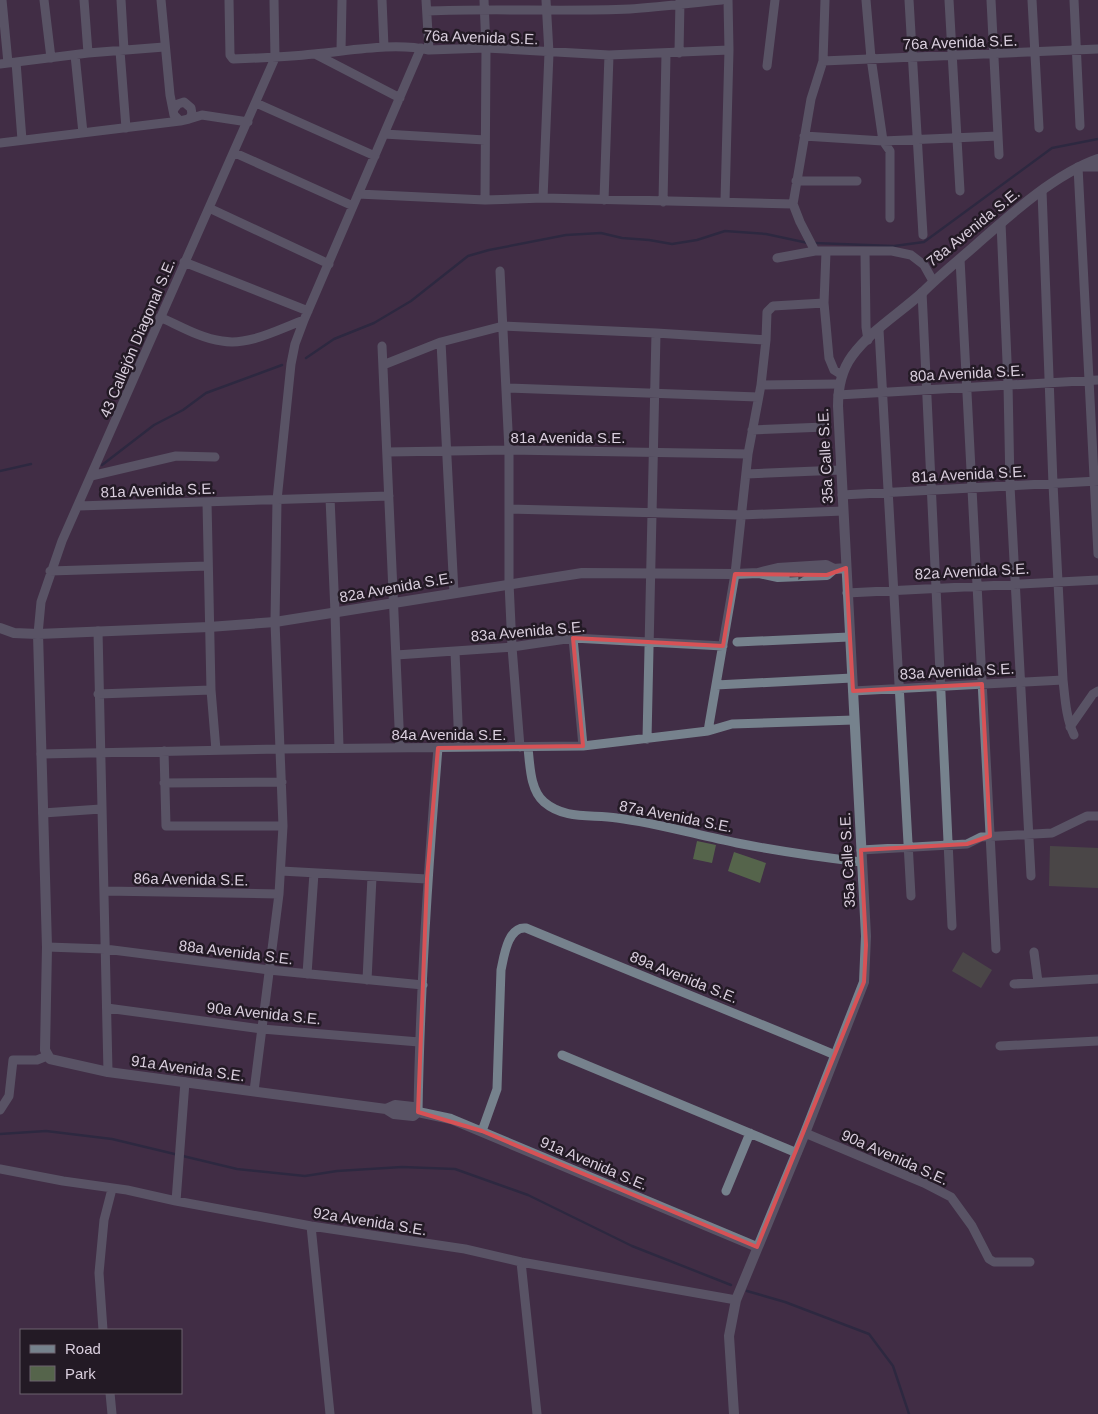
<svg xmlns="http://www.w3.org/2000/svg" width="1098" height="1414" font-family="Arial,sans-serif">
	<style>
		.green { fill: #55644b }
		.lines { fill: none; stroke-linecap: round; stroke-linejoin: round }
		.stream { stroke: #16223a; stroke-width: 2.5 }
		.minor { stroke: #76828d; stroke-width: 9 }
		.tertiary { stroke: #76828d; stroke-width: 10 }
		.oneway { fill: #403e49 }
		.marked { fill: none; stroke: #d75256; stroke-width: 4; stroke-linejoin: round }
		.labels { text-anchor: middle; dominant-baseline: central; stroke-width: 5; stroke-linejoin: round; paint-order: stroke }
		.street-label { font-size: 15px; fill: #dacfde; stroke: #231a25 }
	</style>
	<rect width="100%" height="100%" fill="#412e46"/>
	<path class="green" d="M 697,841 L 716,845 L 712,863 L 693,859 Z
		M 1050,846 L 1098,848 L 1098,888 L 1049,886 Z
		M 734,852 L 766,863 L 760,883 L 728,871 Z
		M 963,952 L 992,970 L 981,988 L 952,971 Z"/>
	<g class="lines">
		<path class="stream" d="M 814,243 L 894,246 L 924,242 L 1052,148 L 1098,139
			M 306,358 L 334,339 L 374,323 L 411,301 L 468,256 L 489,250 L 566,235 L 601,233 L 622,238 L 649,240 L 672,244 L 697,240 L 725,231 L 766,234 L 808,243
			M 102,465 L 154,425 L 183,410 L 206,393 L 282,365
			M 0,471 L 31,464
			M 0,1134 L 46,1131 L 112,1139 L 237,1169 L 305,1176 L 337,1171 L 402,1167 L 455,1169 L 528,1195 L 632,1246 L 731,1285
			M 747,1291 L 785,1302 L 869,1334 L 893,1366 L 909,1414"/>
		<path class="minor" d="M 2,0 L 8,63
			M 44,0 L 51,58
			M 84,0 L 88,53
			M 121,0 L 124,50
			M 161,0 L 170,95 L 174,115 L 180,121 L 189,119 L 192,114 L 191,108 L 184,102 L 178,104 L 174,109
			M 229,0 L 230,55 L 233,59 C 261,58 287,57 314,54 C 349,51 394,42 429,50 L 486,48 L 609,55 L 729,50
			M 382,0 L 384,47
			M 426,0 L 429,50
			M 484,0 L 486,48 L 485,200
			M 866,0 L 871,58 L 883,141 L 890,151 L 890,218
			M 909,0 L 923,235
			M 949,0 L 960,191
			M 991,0 L 999,155
			M 1032,0 L 1039,128
			M 1074,0 L 1080,126
			M 427,11 C 495,8 562,12 630,9 C 661,7 691,3 722,0
			M 120,51 L 126,128
			M 341,51 L 342,0
			M 679,53 L 680,0
			M 315,54 L 400,98
			M 75,55 L 83,133
			M 823,61 L 1098,49
			M 16,62 L 22,140
			M 0,64 L 88,53 L 164,47
			M 767,66 L 775,0
			M 256,103 L 375,156
			M 189,119 L 202,115 L 248,122
			M 384,134 L 485,140
			M 804,136 L 883,141 L 998,136
			M 0,143 L 180,121
			M 235,153 L 353,206
			M 1098,167 L 1078,167 L 1098,554
			M 796,181 L 857,181
			M 1042,191 L 1053,484 L 1063,680 C 1065,698 1066,718 1074,735
			M 358,194 L 485,200 L 543,198 L 793,204
			M 543,198 L 549,53 L 546,0
			M 604,200 L 609,55
			M 725,201 L 729,50 L 728,0
			M 663,202 L 666,54
			M 209,208 L 329,264
			M 1001,223 L 1008,384 L 1010,486 L 1031,876
			M 815,251 L 800,222 L 793,204 L 811,99 L 823,61 L 825,0
			M 826,252 L 824,303 L 829,358 L 834,370 L 842,375
			M 865,252 L 866,327 L 868,340
			M 777,258 L 815,251 L 892,251 L 911,255 L 924,265 L 933,281
			M 960,259 L 996,949
			M 184,262 L 308,311
			M 500,271 L 509,450 L 509,583 L 512,647 L 520,747
			M 922,292 L 952,926
			M 160,317 C 180,326 200,338 222,341 C 249,346 279,329 304,320
			M 879,330 L 911,896
			M 441,342 L 454,593
			M 382,346 L 400,748
			M 383,365 L 441,342 L 503,326 L 656,333 L 766,340
			M 761,385 L 839,384
			M 506,388 L 758,397
			M 838,395 L 1098,380
			M 752,430 L 825,427
			M 387,452 L 509,450 L 748,454
			M 746,474 L 841,470
			M 91,476 L 176,456 L 215,457
			M 842,495 L 1098,481
			M 330,498 L 335,612 L 339,748
			M 207,502 L 211,690 L 216,750
			M 78,506 L 389,496
			M 509,509 L 741,515 L 843,511
			M 50,571 L 208,566
			M 847,593 L 1098,580
			M 98,631 L 108,1072
			M 38,634 L 41,602 L 62,541 L 275,58 L 274,0
			M 573,638 L 583,746
			M 737,642 L 849,637
			M 455,652 L 459,747
			M 396,655 L 512,647 L 573,638 L 723,646
			M 716,685 L 852,678
			M 853,691 L 1063,680
			M 98,694 L 211,690
			M 1070,727 L 1093,694 L 1098,691
			M 708,731 L 735,574 L 748,454 L 761,385 L 766,340 L 767,312 L 773,306 L 824,303
			M 647,739 L 656,333
			M 528,748 C 530,765 530,790 544,802 C 565,820 592,814 617,818 C 657,823 697,835 737,843 C 778,851 820,857 861,862
			M 164,751 L 166,826 L 283,826
			M 41,754 L 280,749 L 583,746 L 708,731 L 732,724 L 854,720
			M 164,783 L 282,782
			M 43,813 L 101,809
			M 861,850 L 967,844 L 981,837 L 1052,833 L 1087,816 L 1098,816
			M 281,871 L 427,879
			M 104,891 L 279,894
			M 47,947 L 105,949 L 269,970 L 423,985
			M 1034,952 L 1038,982
			M 307,974 L 314,873
			M 367,980 L 372,877
			M 1014,984 L 1098,979
			M 107,1008 L 262,1029 L 419,1042
			M 1000,1046 L 1098,1041
			M 562,1055 L 797,1153
			M 254,1091 L 279,894 L 283,826 L 275,622 L 277,500 L 291,364 L 295,344 L 304,320 L 421,48
			M 0,1110 L 9,1096 L 13,1060 L 37,1060 L 47,1056
			M 418,1112 C 420,990 428,869 438,748
			M 482,1131 L 497,1089 L 501,970 C 504,956 508,926 526,928 C 629,971 733,1012 835,1055
			M 805,1133 L 924,1183 L 951,1197 L 972,1226 L 989,1259 L 994,1262 L 1030,1262
			M 0,1169 L 63,1181 L 127,1190 L 176,1201 L 311,1226 L 465,1249 L 521,1262 L 736,1300
			M 726,1191 L 750,1133
			M 176,1201 L 185,1082
			M 311,1226 L 330,1414
			M 521,1262 L 537,1414
			M 103,1330 L 99,1273 L 104,1220 L 112,1189
			M 110,1393 L 112,1414"/>
		<path class="tertiary" d="M 759,573 L 778,577 L 827,575 L 834,569
			M 0,628 L 14,633 L 38,634 L 209,627 L 275,622 L 582,573 L 735,574 L 758,573 L 778,568 L 826,565 L 834,569 L 846,568
			M 38,634 L 47,947 L 45,1050 L 50,1059 L 108,1072 L 386,1109 L 394,1114 L 413,1116 L 418,1112
			M 386,1109 L 395,1105 L 413,1107 L 418,1112 L 451,1119 L 757,1247
			M 734,1414 L 729,1336 L 736,1300 L 805,1133 L 864,982 L 866,936 L 838,406 C 838,388 841,371 852,356 C 870,331 900,313 923,292 C 940,275 959,260 977,244 C 1011,214 1055,174 1098,159"/>
	</g>
	<defs><path id="oneway-solid" d="M-6-.8H1V-3.2L6.5 0L1 3.2V.8H-6Z" transform="scale(1.25)"/></defs>
	<use class="oneway" href="#oneway-solid" transform="translate(797 576) rotate(-3)"/>
	<path d="M0 0H1098V1414H0ZM 846,568 L 853,691 L 982,684 L 990,836 L 967,844 L 861,850 L 866,945 L 864,982 L 757,1247 L 482,1131 L 418,1112 L 427,879 L 438,748 L 583,746 L 573,638 L 723,646 L 735,574 L 827,575 Z" fill="#412e46" fill-opacity=".55" fill-rule="evenodd"/>
	<path class="marked" d="M 846,568 L 853,691 L 982,684 L 990,836 L 967,844 L 861,850 L 866,945 L 864,982 L 757,1247 L 482,1131 L 418,1112 L 427,879 L 438,748 L 583,746 L 573,638 L 723,646 L 735,574 L 827,575 Z"/>
	<g class="labels">
		<g class="street-label">
			<text transform="translate(481 37) rotate(2)">76a Avenida S.E.</text>
			<text transform="translate(960 42) rotate(-2)">76a Avenida S.E.</text>
			<text transform="translate(973 227) rotate(-39)">78a Avenida S.E.</text>
			<text transform="translate(137 338) rotate(-67)">43 Callejón Diagonal S.E.</text>
			<text transform="translate(967 373) rotate(-3)">80a Avenida S.E.</text>
			<text x="568" y="437">81a Avenida S.E.</text>
			<text transform="translate(825 456) rotate(-93)">35a Calle S.E.</text>
			<text transform="translate(969 474) rotate(-3)">81a Avenida S.E.</text>
			<text transform="translate(158 490) rotate(-2)">81a Avenida S.E.</text>
			<text transform="translate(972 571) rotate(-3)">82a Avenida S.E.</text>
			<text transform="translate(396 587) rotate(-10)">82a Avenida S.E.</text>
			<text transform="translate(528 631) rotate(-5)">83a Avenida S.E.</text>
			<text transform="translate(957 671) rotate(-3)">83a Avenida S.E.</text>
			<text x="449" y="734">84a Avenida S.E.</text>
			<text transform="translate(676 816) rotate(11)">87a Avenida S.E.</text>
			<text transform="translate(847 860) rotate(-93)">35a Calle S.E.</text>
			<text transform="translate(191 879) rotate(1)">86a Avenida S.E.</text>
			<text transform="translate(236 952) rotate(7)">88a Avenida S.E.</text>
			<text transform="translate(684 977) rotate(22)">89a Avenida S.E.</text>
			<text transform="translate(264 1013) rotate(6)">90a Avenida S.E.</text>
			<text transform="translate(188 1068) rotate(8)">91a Avenida S.E.</text>
			<text transform="translate(895 1157) rotate(24)">90a Avenida S.E.</text>
			<text transform="translate(594 1163) rotate(23)">91a Avenida S.E.</text>
			<text transform="translate(370 1221) rotate(9)">92a Avenida S.E.</text>
		</g>
	</g>
	<rect x="20" y="1329" width="162" height="65" fill="#231a25" stroke="#6c626f"/>
	<rect x="30" y="1345" width="25" height="8" fill="#76828d" stroke="#6c626f"/>
	<text x="65" y="1354" font-size="15" fill="#dacfde">Road</text>
	<rect x="30" y="1366" width="25" height="15" fill="#55644b" stroke="#6c626f"/>
	<text x="65" y="1379" font-size="15" fill="#dacfde">Park</text>
</svg>
